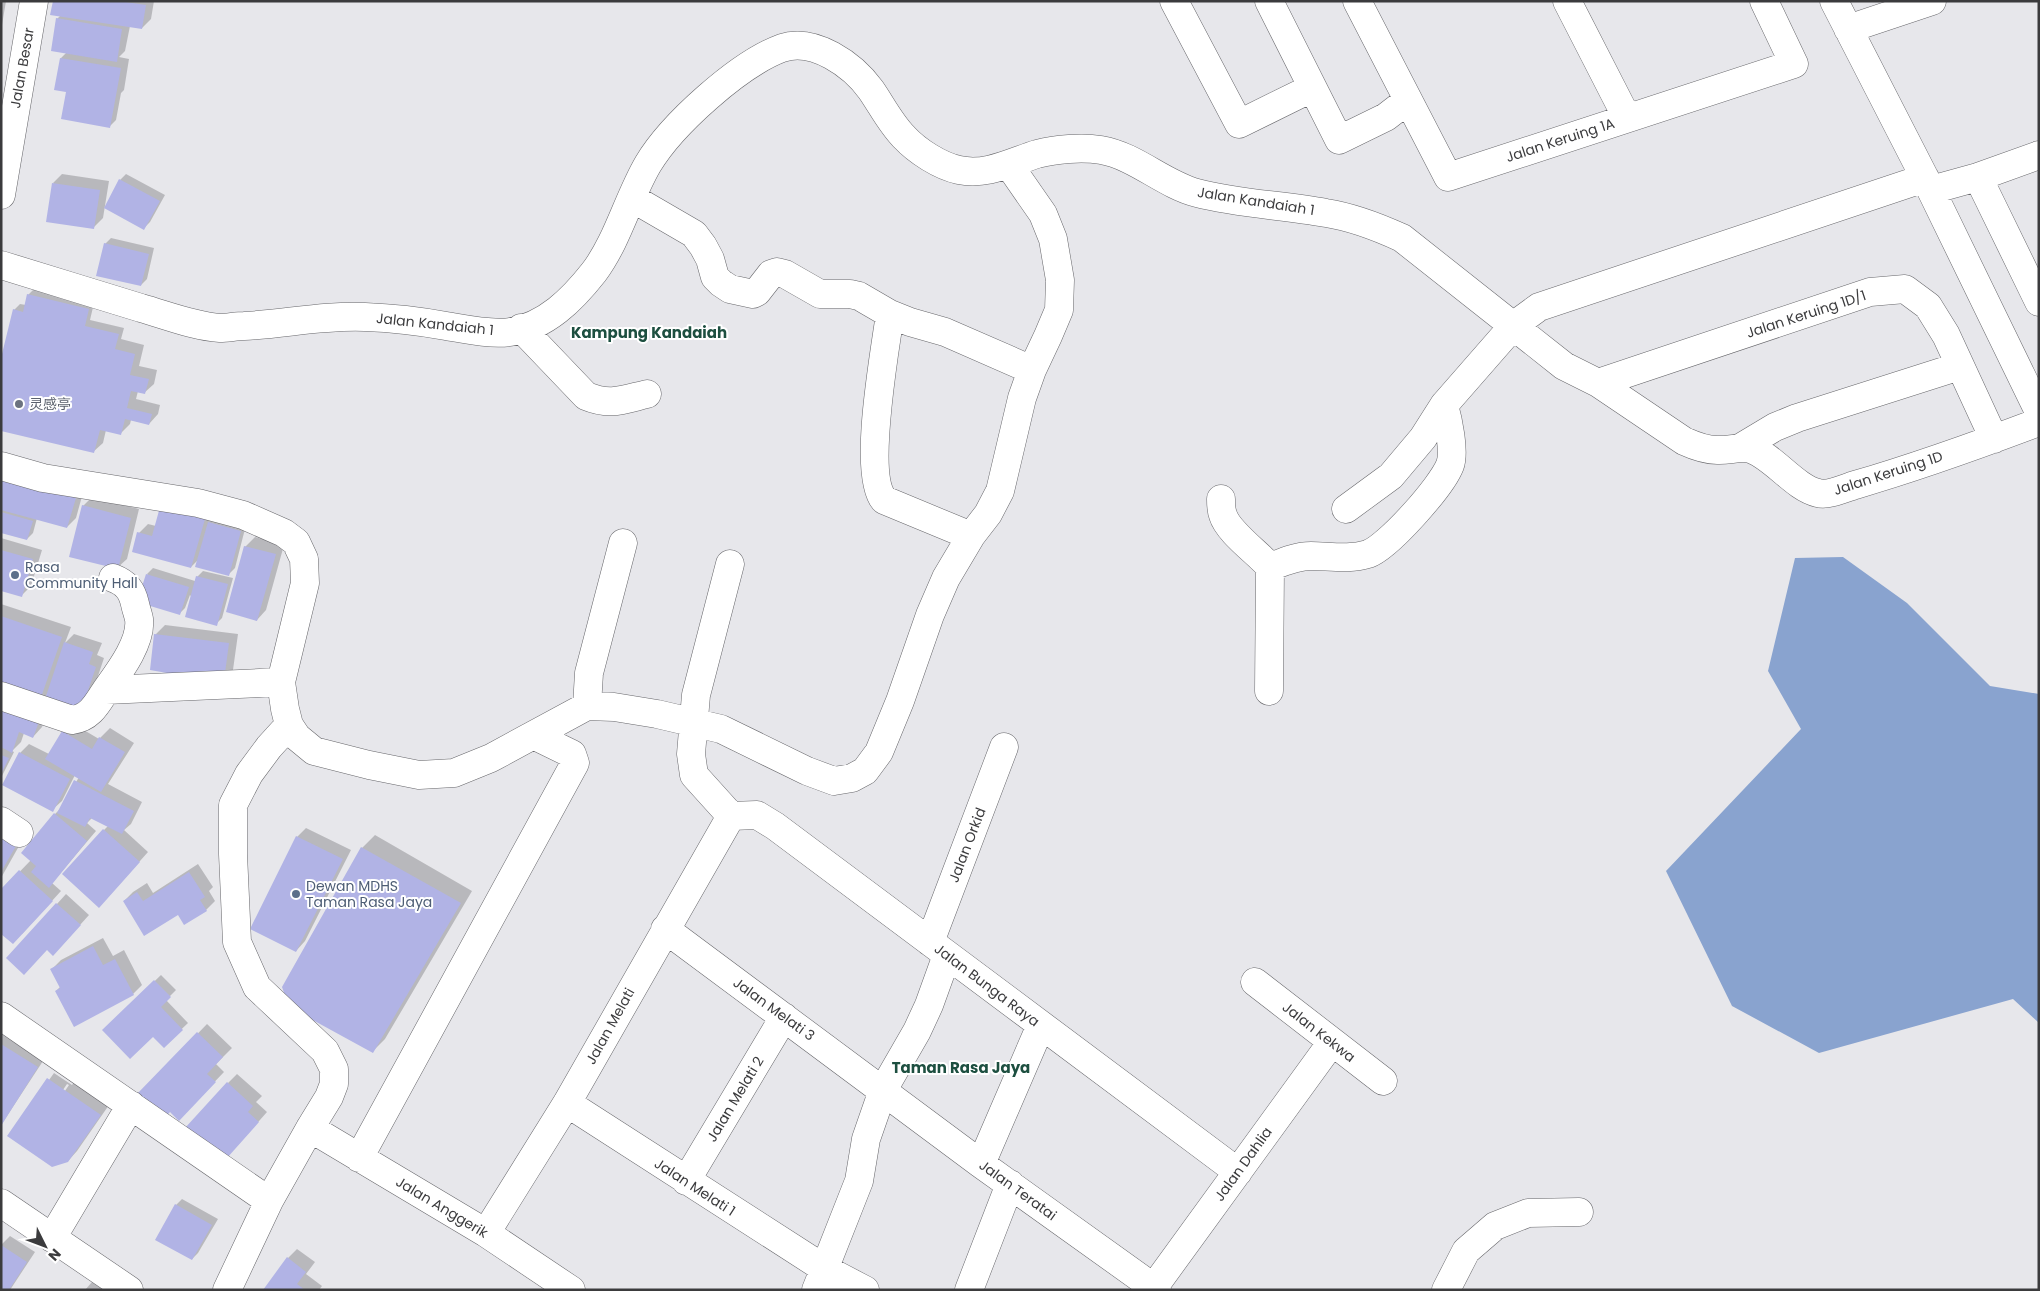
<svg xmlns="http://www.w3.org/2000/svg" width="2040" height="1291" font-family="Poppins,'Noto Sans SC',sans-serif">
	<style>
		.water { fill: #89a3cf }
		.shadow { fill: #0003; fill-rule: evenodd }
		.building { fill: #b1b3e5 }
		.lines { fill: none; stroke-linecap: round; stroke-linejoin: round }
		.minor-casing { stroke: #67676b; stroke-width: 29 }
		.major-casing { stroke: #67676b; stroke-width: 29 }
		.minor { stroke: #fff; stroke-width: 28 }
		.major { stroke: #fff; stroke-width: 28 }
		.worship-dot { fill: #6b7280; stroke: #fff; stroke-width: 2 }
		.service-dot { fill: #5c6f8a; stroke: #fff; stroke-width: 2 }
		.labels { text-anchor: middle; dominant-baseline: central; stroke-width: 4; stroke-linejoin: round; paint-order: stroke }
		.street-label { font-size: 14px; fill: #3b3b3d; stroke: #fff }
		.worship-label { font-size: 14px; fill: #5b616d; stroke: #fff; text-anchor: start }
		.service-label { font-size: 14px; fill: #4e5e75; stroke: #fff; text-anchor: start }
		.neighbourhood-label { font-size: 15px; font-weight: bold; fill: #1d4f40; stroke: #fff }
	</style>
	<rect width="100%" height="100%" fill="#e7e7eb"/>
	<path class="water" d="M 1843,557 L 1907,603 L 1990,686 L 2039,694 L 2039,1023 L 2013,999 L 1819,1053 L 1732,1006 L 1666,871 L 1801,729 L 1768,671 L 1795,558 Z"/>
	<path class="shadow" d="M 1,1 L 6,1 L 1,31 Z
		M 54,1 L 154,1 L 151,19 L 142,28 L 130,26 L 125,51 L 119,57 L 129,59 L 124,90 L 121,93 L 116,120 L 110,126 L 67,92 L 61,58 L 67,52 L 57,19 L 61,15 Z
		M 62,174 L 109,181 L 103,218 L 94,227 L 53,183 Z
		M 126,174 L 165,195 L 150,222 L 144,228 L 120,180 Z
		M 111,238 L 154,248 L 147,279 L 141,285 L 105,244 Z
		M 34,289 L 94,303 L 90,320 L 124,328 L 121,339 L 144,345 L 139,366 L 157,370 L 154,384 L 144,393 L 138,391 L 136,399 L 160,405 L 158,414 L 149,424 L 131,420 L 130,424 L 121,433 L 106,430 L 103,443 L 93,452 L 14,310 L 20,304 L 26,305 L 28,295 Z
		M 3,478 L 84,489 L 76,518 L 67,527 L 37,518 L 33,533 L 27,539 L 1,532 Z
		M 92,497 L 139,509 L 127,559 L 117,568 L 83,506 Z
		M 213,510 L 210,521 L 215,516 L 246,525 L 235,568 L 229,574 L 199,559 L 191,567 L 139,533 L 148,524 L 156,526 Z
		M 255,537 L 284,545 L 266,610 L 257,620 L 245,547 Z
		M 1,538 L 42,550 L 31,586 L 22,595 L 1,590 Z
		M 153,568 L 195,581 L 197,577 L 203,571 L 233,578 L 222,618 L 216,624 L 190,595 L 185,608 L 179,614 L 147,574 Z
		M 1,604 L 71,627 L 65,643 L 74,634 L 102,643 L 97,655 L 104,658 L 88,706 L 50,706 L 42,727 L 33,737 L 24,733 L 21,742 L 12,751 L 14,752 L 1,778 Z
		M 165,625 L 238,634 L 232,677 L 169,672 L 155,635 Z
		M 72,723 L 99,739 L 110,728 L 134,743 L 108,784 L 142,802 L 131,824 L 124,830 L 148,852 L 108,897 L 104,830 L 108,826 L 92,818 L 87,823 L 96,831 L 52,883 L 61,891 L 22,934 L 1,891 L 31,860 L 55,814 L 62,807 L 79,777 L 75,775 L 62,801 L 52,810 L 20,753 L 29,744 L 49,754 L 63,732 Z
		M 1,815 L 28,830 L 1,878 Z
		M 306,828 L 351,850 L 305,941 L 296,951 L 297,837 Z
		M 375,835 L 472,891 L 385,1039 L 373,1051 L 362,848 Z
		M 198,864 L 213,887 L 209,891 L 215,901 L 206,910 L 178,913 L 124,901 L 133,892 L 147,883 L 153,893 Z
		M 66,894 L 89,915 L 62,945 L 8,958 Z
		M 103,938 L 113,956 L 124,950 L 142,985 L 133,994 L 56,991 L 61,986 L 52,969 L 61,960 Z
		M 161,975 L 176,990 L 166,1000 L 188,1023 L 164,1046 L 153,1035 L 104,1030 Z
		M 207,1024 L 232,1048 L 216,1064 L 224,1072 L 179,1119 L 170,1111 L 139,1094 Z
		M 1,1034 L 43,1061 L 1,1125 Z
		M 54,1073 L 72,1085 L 75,1081 L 109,1105 L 77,1151 L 68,1161 L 9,1136 ZM 67,1084 L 69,1085 L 30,1142 L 28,1141 Z
		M 237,1074 L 262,1096 L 256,1102 L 267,1112 L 236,1147 L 228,1083 Z
		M 182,1199 L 218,1219 L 198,1253 L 192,1259 L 176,1205 Z
		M 10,1236 L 35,1252 L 10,1290 L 1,1290 L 1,1245 Z
		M 297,1249 L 315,1262 L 306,1274 L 322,1286 L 319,1290 L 265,1290 L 288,1258 Z
		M 92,1282 L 104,1290 L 85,1290 Z"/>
	<path class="building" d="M 53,1 L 119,1 L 146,5 L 142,29 L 50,15 Z
		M 56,18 L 122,29 L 117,62 L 51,51 Z
		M 60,58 L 121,68 L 110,128 L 61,119 L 66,92 L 54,90 Z
		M 119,179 L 160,201 L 144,230 L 104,208 Z
		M 52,183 L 100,190 L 94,229 L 46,222 Z
		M 104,243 L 149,254 L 141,286 L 96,276 Z
		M 27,294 L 89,309 L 85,326 L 119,334 L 115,349 L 135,354 L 130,375 L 149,379 L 145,394 L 131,391 L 127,408 L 152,414 L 149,425 L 125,419 L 121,435 L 100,430 L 94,453 L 1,431 L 1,358 L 13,309 L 23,312 Z
		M 2,477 L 76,498 L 67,528 L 1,510 Z
		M 82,505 L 131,518 L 118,569 L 69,557 Z
		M 160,507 L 205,519 L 191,568 L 132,552 L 137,532 L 152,536 Z
		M 1,512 L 33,521 L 27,540 L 1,533 Z
		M 208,522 L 241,531 L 229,576 L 195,567 Z
		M 244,546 L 276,554 L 257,621 L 226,612 Z
		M 1,550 L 33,559 L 22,597 L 1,591 Z
		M 146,574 L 189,587 L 180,615 L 137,602 Z
		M 196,576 L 228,584 L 217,626 L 185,617 Z
		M 1,616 L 62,637 L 38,706 L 1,694 Z
		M 154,634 L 229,643 L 223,688 L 166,681 L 167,673 L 150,670 Z
		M 64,642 L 93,652 L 89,664 L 96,667 L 79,717 L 43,705 Z
		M 1,702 L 41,716 L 33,738 L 19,732 L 12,753 L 1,747 Z
		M 62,731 L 92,749 L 99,737 L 125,752 L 101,792 L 45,759 Z
		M 19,752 L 70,779 L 53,812 L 2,785 Z
		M 1,755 L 9,758 L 1,774 Z
		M 74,780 L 134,811 L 122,834 L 90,818 L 85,827 L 57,813 Z
		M 54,813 L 87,841 L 49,888 L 31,872 L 36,866 L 21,853 Z
		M 1,829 L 20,839 L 1,872 Z
		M 103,829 L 140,862 L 99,908 L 62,874 Z
		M 296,836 L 343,859 L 296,952 L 250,929 Z
		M 361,847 L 461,903 L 373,1053 L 289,1007 L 282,987 Z
		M 19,870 L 53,901 L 13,944 L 1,934 L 1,889 Z
		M 189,872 L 205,897 L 200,900 L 207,911 L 184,925 L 178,915 L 144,936 L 123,901 L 137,892 L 143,901 Z
		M 56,903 L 81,925 L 53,956 L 47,950 L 24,975 L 6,958 Z
		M 93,946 L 103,965 L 115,959 L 134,995 L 74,1027 L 55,991 L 60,988 L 50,969 Z
		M 154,980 L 171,997 L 161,1007 L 183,1030 L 164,1048 L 153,1037 L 130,1059 L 102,1030 Z
		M 197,1032 L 223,1057 L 207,1074 L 216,1082 L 179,1121 L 170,1112 L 163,1120 L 137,1094 Z
		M 1,1044 L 38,1067 L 1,1126 Z
		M 47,1078 L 101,1115 L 68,1162 L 52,1167 L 7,1136 Z
		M 227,1082 L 253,1106 L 248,1112 L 259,1122 L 227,1158 L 216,1147 L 211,1152 L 185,1128 Z
		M 175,1204 L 212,1225 L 192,1260 L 155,1240 Z
		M 1,1245 L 27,1262 L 9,1290 L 1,1290 Z
		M 287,1257 L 306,1272 L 297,1284 L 305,1290 L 263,1290 Z"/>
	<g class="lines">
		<defs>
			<path id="minor" d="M 1174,1 L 1239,124 L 1312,88
				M 1269,1 L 1339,140 L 1386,117 L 1408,100
				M 1357,1 L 1448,177 L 1794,64 L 1764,1
				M 1567,1 L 1627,118
				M 1834,1 L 1931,190 L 2039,412
				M 1848,29 L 1932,1
				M 1978,177 L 2039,302
				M 1931,190 L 1978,177 L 2039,155
				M 632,198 L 694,234 L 703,246 L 710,259 L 715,277 L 721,283 L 730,289 L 753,294 L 757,292 L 771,274 L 777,272 L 785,274 L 820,294 L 850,294 L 859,296 L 890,314 L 910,322 L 945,332 L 1032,370
				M 1,265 C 48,279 94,294 141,308 C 166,315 193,326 220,328 C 228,328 236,326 244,326 C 285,324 324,315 365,317 C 392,318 419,321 446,326 C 464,329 491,335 510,332 C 546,326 572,300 594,272 C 618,240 628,198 648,164 C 672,124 739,64 782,48 C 814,37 853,65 871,90 C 882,106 891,124 904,137 C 917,151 940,166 959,170 C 987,176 1011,162 1037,154 C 1056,149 1082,147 1101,150 C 1136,156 1163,184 1197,193 C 1239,204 1283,205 1326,213 C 1352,217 1378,227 1402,238 L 1564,366 L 1598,383 L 1684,441 C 1695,446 1705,450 1717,450 C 1728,451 1740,446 1751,449 C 1774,457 1795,488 1818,493 C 1828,496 1845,488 1855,485 C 1917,467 1978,445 2039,422
				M 890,314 C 885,351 862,474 884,500 L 971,536
				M 521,328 L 586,396 C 610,406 622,400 647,394
				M 1598,383 L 1870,292 L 1905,289 L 1928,306 L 1946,335 L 1994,439
				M 1740,448 L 1775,427 L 1797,418 L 1960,366
				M 1,466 L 43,478 L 198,503 L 243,515 L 284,533 L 296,542 L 304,559 L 305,583 L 281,682 L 285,709 L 289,725 L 297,737 L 314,751 L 369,765 L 419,775 L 454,773 L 491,758 L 587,706 L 614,707 L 657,714 L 721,729 L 807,771 L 834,781 L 852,778 L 865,771 L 879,752 L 900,701 L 930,615 L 946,578 L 971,536 L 988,514 L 1000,491 L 1022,398 L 1032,370 L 1048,336 L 1059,310 L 1060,280 L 1053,239 L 1043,214 L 1009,165
				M 1221,499 C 1221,504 1221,510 1223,515 C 1228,532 1258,553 1270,567 L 1269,691
				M 1346,509 L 1391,476 L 1423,438 L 1444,405
				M 730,564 L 696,695 L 691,754 L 694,775 L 731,816
				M 1270,567 C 1283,562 1296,556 1311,556 C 1329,556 1349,560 1368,554 C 1388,547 1442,486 1450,465 C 1455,452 1448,419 1444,405 L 1513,326 L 1539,307 L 1925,178
				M 113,578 C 126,583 132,590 135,604 C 136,609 138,614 139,619 C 142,642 119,672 106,690 L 281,682
				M 1,696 L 72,720 C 90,718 97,704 106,690
				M 587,706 L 589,673 L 623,543
				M 731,816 L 757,815 L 775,826 L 1238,1172
				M 1,821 L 19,833
				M 665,929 L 981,1164 L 1157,1290
				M 930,942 L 1004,747
				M 1255,982 L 1383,1081
				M 1,1016 L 269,1201
				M 567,1103 L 825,1269 L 865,1290
				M 310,1128 L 486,1233 L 571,1290
				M 359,1158 L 575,763 L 572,754 L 535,736
				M 981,1164 L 1041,1025
				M 686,1181 L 784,1017
				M 1,1203 L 129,1290
				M 486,1233 L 567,1103 L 731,816
				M 52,1238 L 131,1105
				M 1154,1287 L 1332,1042
				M 227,1290 L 269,1201 L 310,1128 L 329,1097 L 334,1084 L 334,1069 L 325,1051 L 257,987 L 237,942 L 233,854 L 233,805 L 249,774 L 269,747 L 289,725
				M 816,1290 L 859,1181 L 866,1139 L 883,1090 L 917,1031 L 929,1005 L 947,955
				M 969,1290 L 1010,1184
				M 1446,1290 L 1466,1251 L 1495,1226 L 1528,1213 L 1579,1212"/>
			<path id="major" d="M 1,195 L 34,1"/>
		</defs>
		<use href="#minor" class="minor-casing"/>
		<use href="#major" class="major-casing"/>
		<use href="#minor" class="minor"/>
		<use href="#major" class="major"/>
	</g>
	<circle class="worship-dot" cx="19" cy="404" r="5"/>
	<g class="service-dot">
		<circle cx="15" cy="575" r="5"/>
		<circle cx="296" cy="894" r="5"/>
	</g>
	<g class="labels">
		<g class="street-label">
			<text transform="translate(22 68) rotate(-80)">Jalan Besar</text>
			<text transform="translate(1560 140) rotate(-18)">Jalan Keruing 1A</text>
			<text transform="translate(1256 201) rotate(9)">Jalan Kandaiah 1</text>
			<text transform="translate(1806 314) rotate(-18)">Jalan Keruing 1D/1</text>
			<text transform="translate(435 324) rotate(6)">Jalan Kandaiah 1</text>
			<text transform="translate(1888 473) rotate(-18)">Jalan Keruing 1D</text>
			<text transform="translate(967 845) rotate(-69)">Jalan Orkid</text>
			<text transform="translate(987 985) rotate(37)">Jalan Bunga Raya</text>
			<text transform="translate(774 1009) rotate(36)">Jalan Melati 3</text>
			<text transform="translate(610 1026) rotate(-61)">Jalan Melati</text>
			<text transform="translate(1319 1032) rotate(38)">Jalan Kekwa</text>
			<text transform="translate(735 1099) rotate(-59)">Jalan Melati 2</text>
			<text transform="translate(1243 1164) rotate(-54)">Jalan Dahlia</text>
			<text transform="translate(695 1187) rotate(33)">Jalan Melati 1</text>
			<text transform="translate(1018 1190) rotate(36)">Jalan Teratai</text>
			<text transform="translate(442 1207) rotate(31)">Jalan Anggerik</text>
		</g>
		<g class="worship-label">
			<text x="29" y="404">灵感亭</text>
		</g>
		<g class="service-label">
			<text x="25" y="567">Rasa<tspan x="25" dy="16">Community Hall</tspan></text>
			<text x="306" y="886">Dewan MDHS<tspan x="306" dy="16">Taman Rasa Jaya</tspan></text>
		</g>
		<g class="neighbourhood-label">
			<text x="649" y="332">Kampung Kandaiah</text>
			<text x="961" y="1067">Taman Rasa Jaya</text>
		</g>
	</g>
	<rect width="2040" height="1291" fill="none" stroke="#3b3b3d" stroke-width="5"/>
	<g transform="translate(45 1246) rotate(132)" stroke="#ffffff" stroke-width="4" paint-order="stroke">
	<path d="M0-4L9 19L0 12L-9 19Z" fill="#3b3b3d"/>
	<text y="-8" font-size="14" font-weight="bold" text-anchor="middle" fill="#3b3b3d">N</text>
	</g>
</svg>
